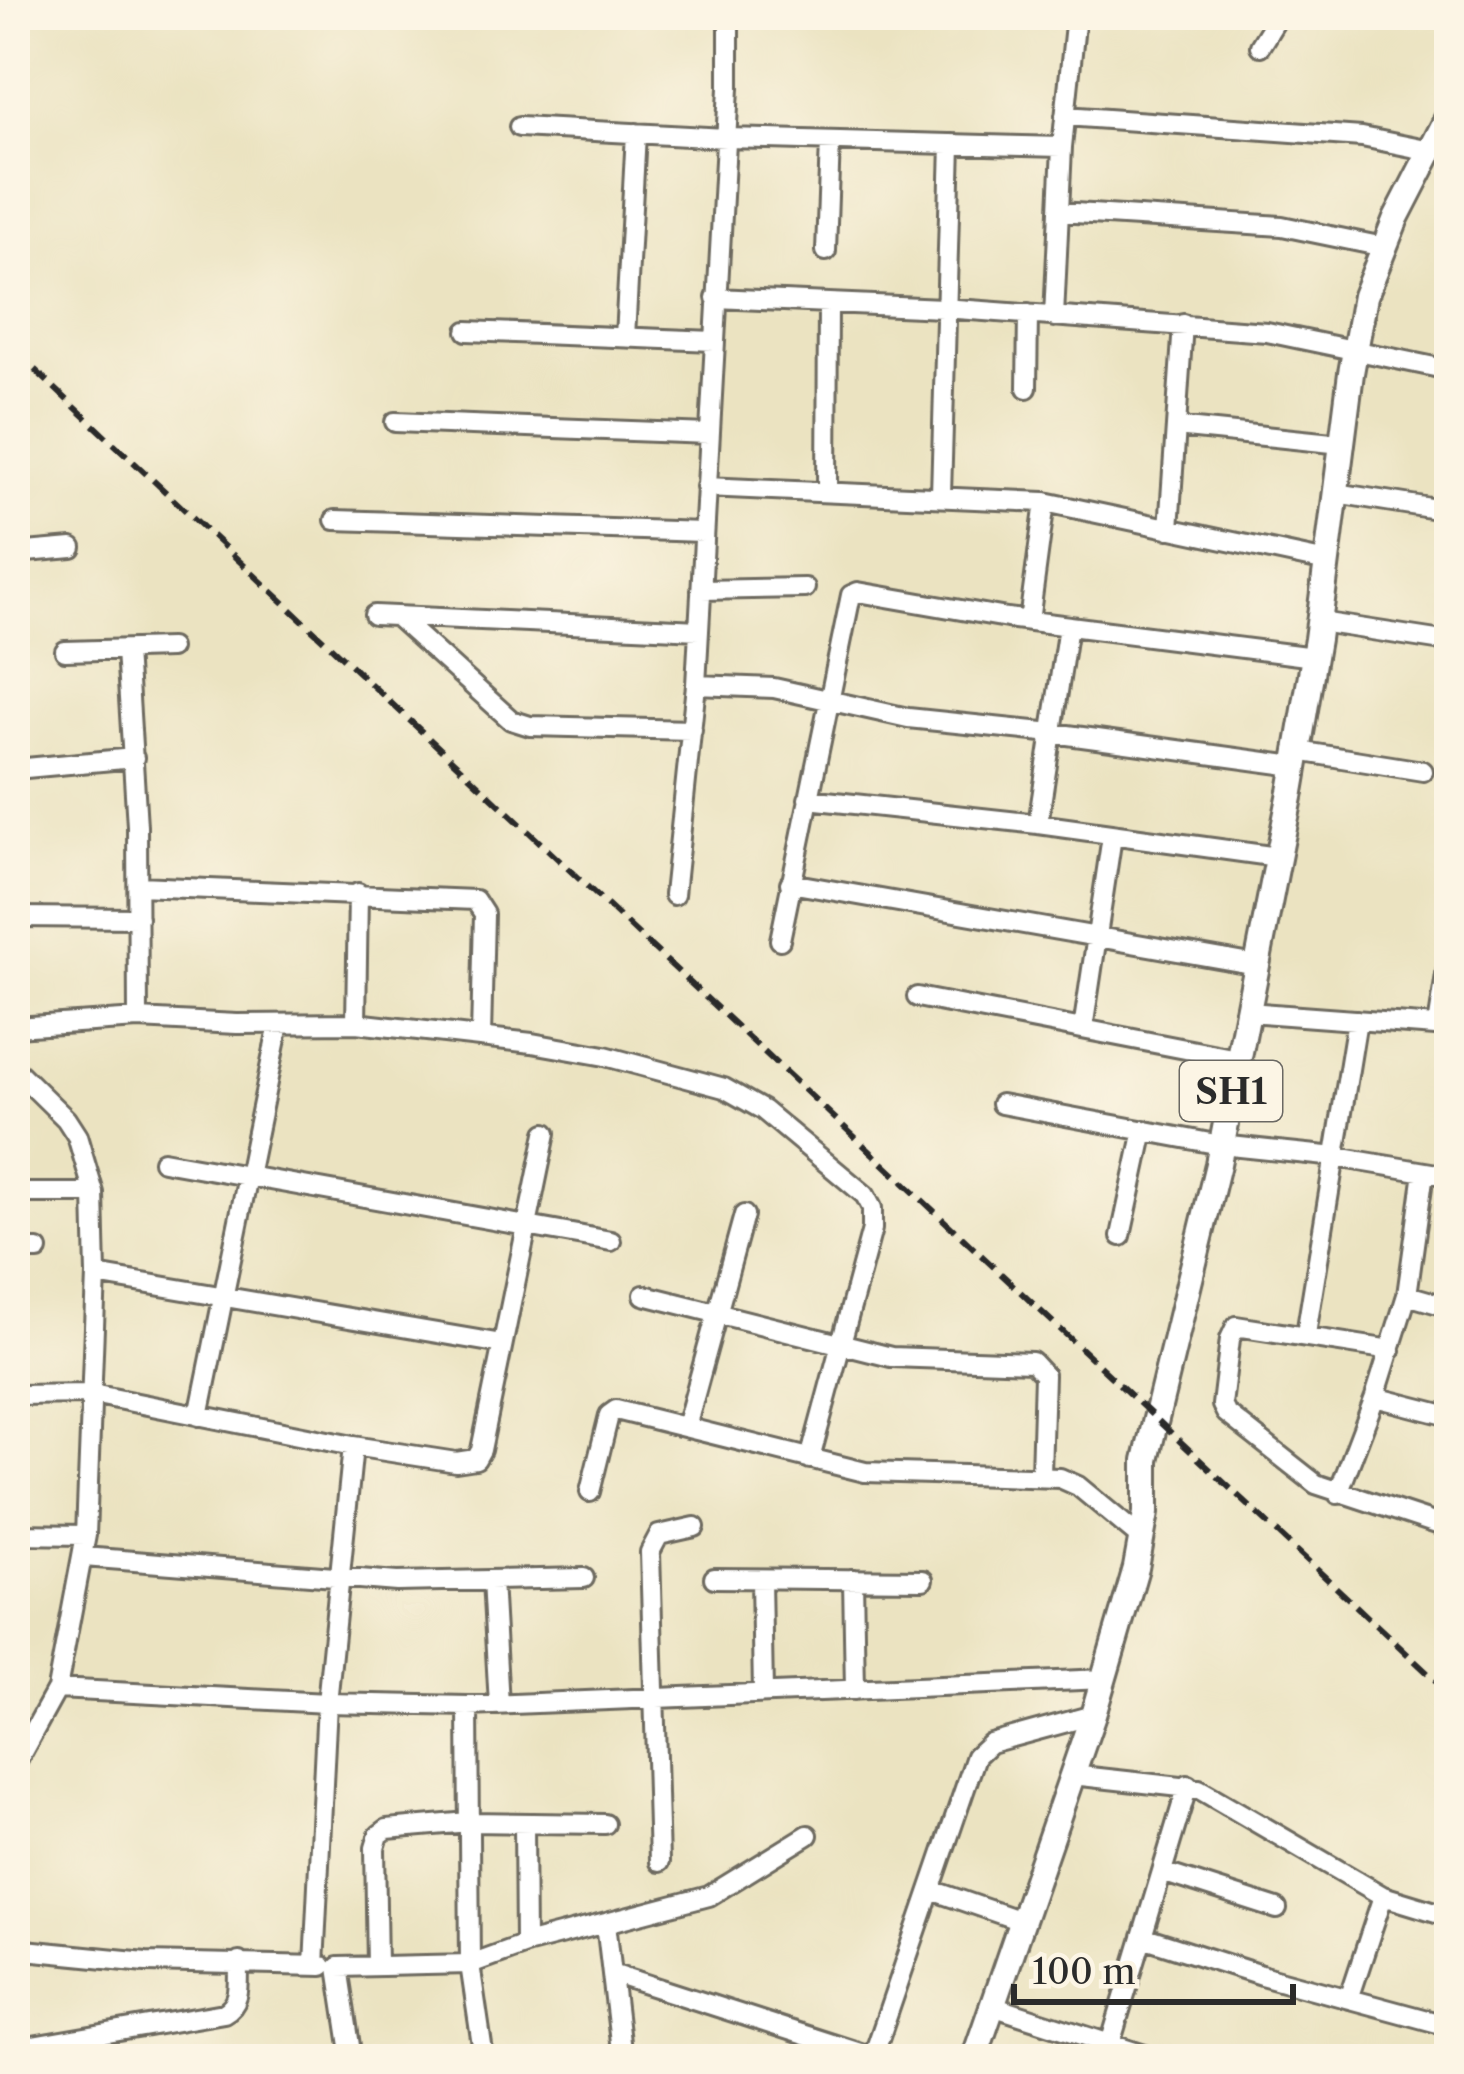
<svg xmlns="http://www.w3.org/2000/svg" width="1464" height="2074" font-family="'Libre Caslon Text',serif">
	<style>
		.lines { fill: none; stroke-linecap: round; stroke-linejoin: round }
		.minor-casing { stroke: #6e6b60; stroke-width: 24 }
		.major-casing { stroke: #6e6b60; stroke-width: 30 }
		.minor { stroke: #fff; stroke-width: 18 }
		.major { stroke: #fff; stroke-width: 24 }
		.rail { stroke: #2b2b2b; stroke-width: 6; stroke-dasharray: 18 9; stroke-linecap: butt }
		.labels { text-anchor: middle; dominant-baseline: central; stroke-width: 9; stroke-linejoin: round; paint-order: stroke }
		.shield { fill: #fcf5e5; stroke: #6a6863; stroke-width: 3 }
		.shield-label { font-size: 36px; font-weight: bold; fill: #2b2b2b }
	</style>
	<rect width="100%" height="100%" fill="#fcf5e5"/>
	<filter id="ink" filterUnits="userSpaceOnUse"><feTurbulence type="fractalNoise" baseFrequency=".00833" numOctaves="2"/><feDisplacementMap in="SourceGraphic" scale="24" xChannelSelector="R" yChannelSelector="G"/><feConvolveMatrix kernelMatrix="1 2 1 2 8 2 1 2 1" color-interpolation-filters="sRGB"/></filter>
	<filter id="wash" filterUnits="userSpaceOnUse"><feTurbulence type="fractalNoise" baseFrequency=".004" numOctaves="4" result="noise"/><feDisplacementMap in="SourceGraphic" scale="48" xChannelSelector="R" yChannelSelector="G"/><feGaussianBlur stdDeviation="2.7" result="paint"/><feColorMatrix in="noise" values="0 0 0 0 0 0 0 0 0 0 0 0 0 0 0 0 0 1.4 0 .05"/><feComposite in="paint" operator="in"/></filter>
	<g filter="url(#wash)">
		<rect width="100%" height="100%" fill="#ebe3c1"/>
	</g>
	<g filter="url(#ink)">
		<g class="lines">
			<defs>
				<path id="minor" d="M 1260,46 L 1279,15
					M 1065,116 L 1362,137 L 1431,151
					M 519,127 L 726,138 L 1062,147
					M 1059,212 L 1282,226 L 1384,247
					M 826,251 L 830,141
					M 716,298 L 943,308 L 1267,332 L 1449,370
					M 1054,317 L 1062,147 L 1076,15
					M 467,331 L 714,341
					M 625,337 L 636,133
					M 1027,388 L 1028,314
					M 395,422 L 709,434
					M 1176,427 L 1342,444
					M 706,487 L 1045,502 L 1327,562
					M 827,491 L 828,303
					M 1336,493 L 1449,511
					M 941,495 L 951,144
					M 335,520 L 704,532
					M 1169,529 L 1183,324
					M 15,553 L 72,548
					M 701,590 L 805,588
					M 374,615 L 699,630
					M 396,616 L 511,720 L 530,726 L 692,730
					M 1029,621 L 1045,502
					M 1320,622 L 1449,642
					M 126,650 L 137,826 L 138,1019
					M 65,651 L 170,648
					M 696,685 L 774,688 L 908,718 L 1053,733 L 1295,766
					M 1298,751 L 1423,771
					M 15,769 L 134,758
					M 808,799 L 1038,824 L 1278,857
					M 1038,824 L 1068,626
					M 790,883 L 1257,965
					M 138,886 L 475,900 L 484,914 L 481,1037
					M 674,895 L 696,685 L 729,88 L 729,15
					M 15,917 L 138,918
					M 780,940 L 851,595 L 858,592 L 1007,618 L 1314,657
					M 917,997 L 1237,1059
					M 1248,1012 L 1449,1027
					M 356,1023 L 358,893
					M 1438,1026 L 1449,955
					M 15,1027 L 138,1019 L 237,1024 L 356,1023 L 532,1043 L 605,1056 L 724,1088 L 763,1110 L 865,1195 L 872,1208 L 872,1229 L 810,1459
					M 1083,1029 L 1112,836
					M 15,1069 L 66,1119 L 77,1136 L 94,1193 L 96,1275 L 86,1535 L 57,1689
					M 1001,1104 L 1221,1145 L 1336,1157 L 1449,1176
					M 163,1161 L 611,1241
					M 15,1193 L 94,1193
					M 1121,1236 L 1144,1130
					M 15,1250 L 38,1250
					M 96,1275 L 502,1344
					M 644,1295 L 891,1357 L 1032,1362 L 1044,1375 L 1041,1474
					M 1407,1295 L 1449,1307
					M 1306,1334 L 1357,1020
					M 1391,1350 L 1236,1326 L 1230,1339 L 1222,1405 L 1226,1413 L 1316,1484 L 1449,1528
					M 15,1395 L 92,1394 L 353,1446 L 456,1462 L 476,1459 L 481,1450 L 546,1133
					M 1375,1397 L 1449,1416
					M 199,1416 L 279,1024
					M 686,1427 L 744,1215
					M 590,1492 L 609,1415 L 616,1410 L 865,1472 L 1060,1478 L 1078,1486 L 1142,1539
					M 1338,1494 L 1375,1397 L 1407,1295 L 1424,1172
					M 15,1534 L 86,1535
					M 84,1557 L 397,1582 L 584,1578
					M 714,1578 L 923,1580
					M 761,1579 L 763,1693
					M 853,1579 L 855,1690
					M 492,1580 L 499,1705
					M 468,1706 L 470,1964 L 484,2059
					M 15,1765 L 57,1689 L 327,1703 L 468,1706 L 1105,1679
					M 1072,1775 L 1199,1789 L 1383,1896 L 1449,1916
					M 524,1823 L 525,1944
					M 659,1862 L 650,1552 L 659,1535 L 695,1527
					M 1162,1872 L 1277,1909
					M 931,1890 L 1021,1921
					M 606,1923 L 709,1896 L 808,1835
					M 1142,1937 L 1261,1975 L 1449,2026
					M 15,1949 L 146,1962 L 322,1966
					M 314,1966 L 327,1703 L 353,1446
					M 377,1966 L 375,1848 L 379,1835 L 387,1829 L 469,1822 L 605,1824
					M 612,1973 L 879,2059
					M 1349,1999 L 1383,1896
					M 992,2006 L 1157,2059
					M 1110,2044 L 1188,1785
					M 15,2049 L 224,2013 C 243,2003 238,1981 239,1962
					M 873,2057 L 976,1756 L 990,1743 L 1093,1715
					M 352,2059 L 338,1967 L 470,1964 L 525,1944 L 606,1923 L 622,2059"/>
				<path id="major" d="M 974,2059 L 1093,1715 L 1136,1568 L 1146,1513 L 1146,1460 L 1218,1164 L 1291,792 L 1317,639 L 1351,373 L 1365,296 L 1396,218 L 1449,115"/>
			</defs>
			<use href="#minor" class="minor-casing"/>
			<use href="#major" class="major-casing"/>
			<use href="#minor" class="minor"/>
			<use href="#major" class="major"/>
			<path class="rail" d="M 15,351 L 1449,1693"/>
		</g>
	</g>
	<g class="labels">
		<rect class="shield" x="1180" y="1061" width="102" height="60" rx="9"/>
		<g class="shield-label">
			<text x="1231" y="1091">SH1</text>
		</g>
	</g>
	<rect width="1464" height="2074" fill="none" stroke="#fcf5e5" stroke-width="60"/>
	<path d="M1014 1984v18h279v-18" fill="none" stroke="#2b2b2b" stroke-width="6"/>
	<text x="1032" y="1984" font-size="36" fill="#2b2b2b" stroke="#fcf5e5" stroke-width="9" paint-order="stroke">100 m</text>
</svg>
